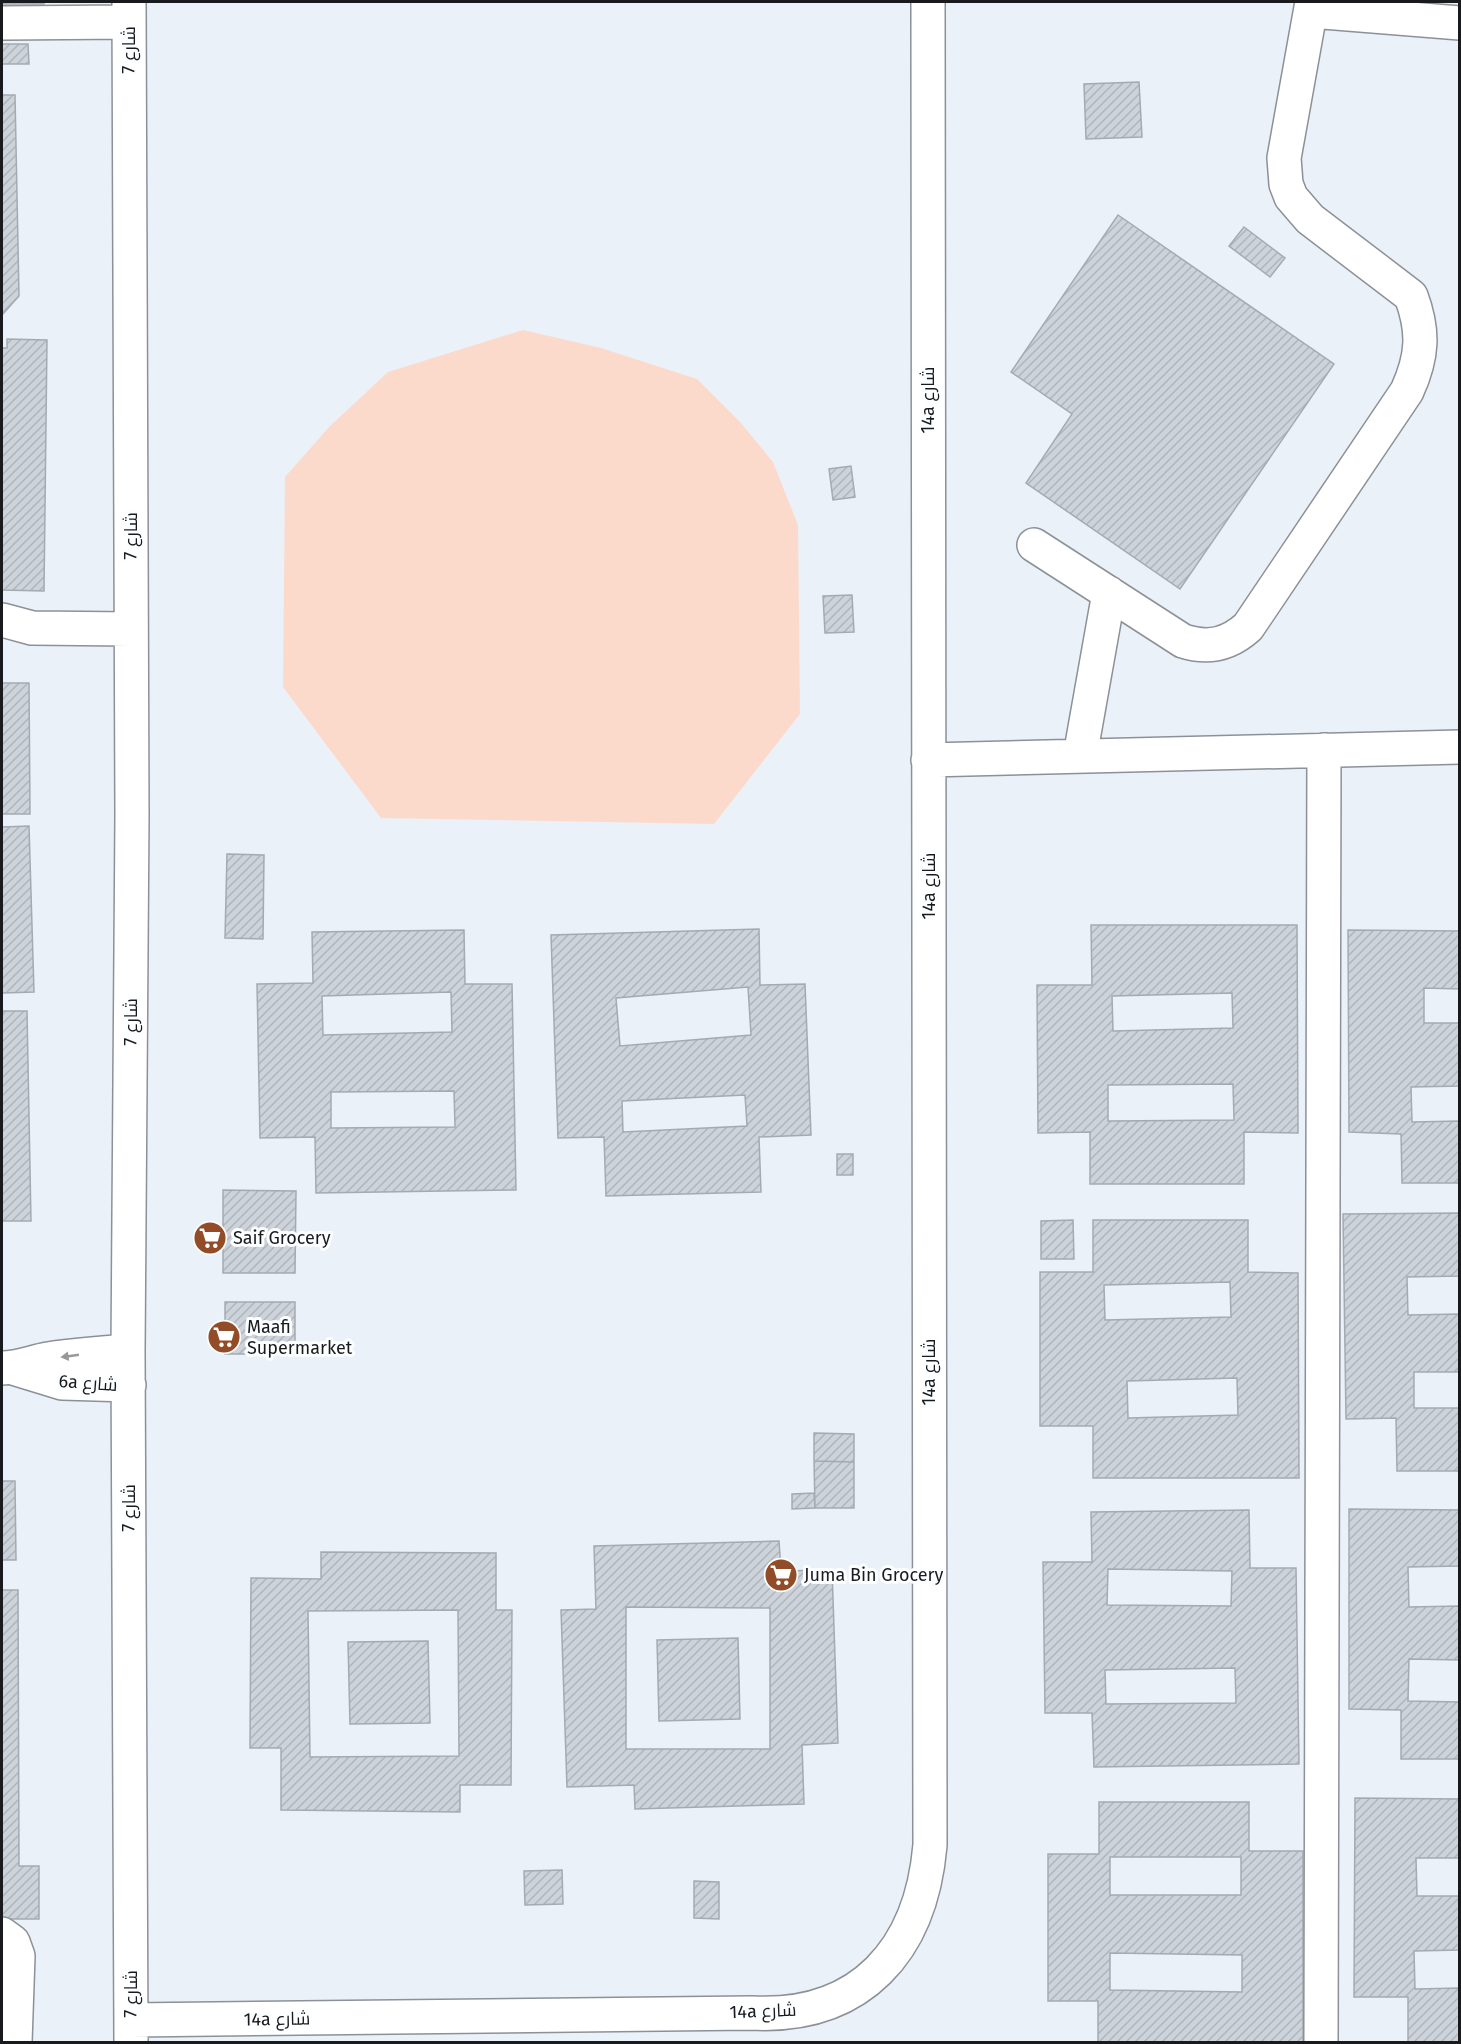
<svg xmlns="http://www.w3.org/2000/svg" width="1461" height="2044" font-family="'Fira Sans',Cairo,sans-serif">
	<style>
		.garden { fill: #fcdacb }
		.building { fill: url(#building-hatch); stroke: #a5aab1; stroke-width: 1.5; fill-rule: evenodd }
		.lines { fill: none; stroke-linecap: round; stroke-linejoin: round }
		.minor-casing { stroke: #8c9198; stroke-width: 36 }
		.minor { stroke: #fff; stroke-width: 33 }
		.oneway { fill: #979899 }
		.labels { text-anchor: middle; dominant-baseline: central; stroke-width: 6; stroke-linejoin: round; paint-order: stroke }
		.street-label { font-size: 18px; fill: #181a1d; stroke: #fcfeff }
		.poi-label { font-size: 18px; fill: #181a1d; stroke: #fcfeff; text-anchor: start }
	</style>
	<defs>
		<pattern id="building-hatch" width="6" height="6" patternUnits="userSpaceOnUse" patternTransform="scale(1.5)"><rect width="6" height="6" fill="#cdd3da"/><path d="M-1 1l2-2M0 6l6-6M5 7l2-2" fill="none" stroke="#afb5bb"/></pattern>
	</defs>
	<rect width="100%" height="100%" fill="#ebf1f8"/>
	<path class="garden" d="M 523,330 L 601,348 L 697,379 L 740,422 L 773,462 L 798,525 L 800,714 L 714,824 L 381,818 L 283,687 L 285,477 L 330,426 L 388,372 Z"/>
	<path class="building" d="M 2,2 L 44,2 L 44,4 L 2,4 Z
		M 2,44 L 28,44 L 29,64 L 2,64 Z
		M 1139,82 L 1142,137 L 1086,139 L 1084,84 Z
		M 2,95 L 15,95 L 19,296 L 2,315 Z
		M 1118,215 L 1334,364 L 1180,589 L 1026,483 L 1072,414 L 1011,372 Z
		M 1244,227 L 1285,258 L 1270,277 L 1229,246 Z
		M 7,339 L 47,340 L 44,591 L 2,590 L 2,348 L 7,348 Z
		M 851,466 L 855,497 L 833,500 L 829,469 Z
		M 852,595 L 854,632 L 825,633 L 823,596 Z
		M 2,683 L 29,683 L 30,814 L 2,814 Z
		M 29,826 L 34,992 L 2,993 L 2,827 Z
		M 227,854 L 264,855 L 263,939 L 225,938 Z
		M 1091,925 L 1297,925 L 1298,1133 L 1244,1132 L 1244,1184 L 1090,1184 L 1090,1132 L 1038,1133 L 1037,985 L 1092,985 ZM 1232,993 L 1233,1028 L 1113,1031 L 1112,996 ZM 1233,1084 L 1234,1120 L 1108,1121 L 1108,1085 Z
		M 759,929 L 760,985 L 805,984 L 811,1135 L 759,1137 L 761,1192 L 606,1196 L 604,1137 L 558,1138 L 551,935 ZM 748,987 L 751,1035 L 620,1046 L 616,998 ZM 745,1095 L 747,1126 L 623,1132 L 622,1101 Z
		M 464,930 L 465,984 L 512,984 L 516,1190 L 316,1193 L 315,1137 L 260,1138 L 257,984 L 313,983 L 312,932 ZM 451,992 L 452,1032 L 323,1035 L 322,996 ZM 454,1091 L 455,1127 L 331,1128 L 331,1092 Z
		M 1348,930 L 1460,931 L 1460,989 L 1424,988 L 1424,1023 L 1460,1023 L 1460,1086 L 1411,1087 L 1412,1122 L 1460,1121 L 1460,1183 L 1402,1183 L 1401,1134 L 1349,1132 Z
		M 2,1011 L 27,1011 L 31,1221 L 2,1221 Z
		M 837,1154 L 853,1154 L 853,1175 L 837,1175 Z
		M 223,1190 L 296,1191 L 295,1273 L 223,1273 Z
		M 1460,1213 L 1460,1276 L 1407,1277 L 1408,1315 L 1460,1314 L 1460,1372 L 1414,1372 L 1414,1408 L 1460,1408 L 1460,1471 L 1397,1471 L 1396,1418 L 1346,1419 L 1343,1214 Z
		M 1073,1220 L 1074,1259 L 1041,1259 L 1041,1221 Z
		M 1093,1220 L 1248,1220 L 1248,1272 L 1298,1273 L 1299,1478 L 1093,1478 L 1093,1426 L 1040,1426 L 1040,1272 L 1093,1272 ZM 1230,1282 L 1231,1317 L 1105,1320 L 1104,1285 ZM 1237,1378 L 1238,1415 L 1128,1418 L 1127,1381 Z
		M 225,1302 L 295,1302 L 295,1354 L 225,1354 Z
		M 814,1433 L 854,1434 L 854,1462 L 814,1461 Z
		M 814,1461 L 854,1462 L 854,1508 L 815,1508 Z
		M 2,1481 L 15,1481 L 16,1560 L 2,1560 Z
		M 814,1493 L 815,1508 L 792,1509 L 792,1494 Z
		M 1349,1509 L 1460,1510 L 1460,1566 L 1408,1567 L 1409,1607 L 1460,1606 L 1460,1660 L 1409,1659 L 1408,1701 L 1460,1702 L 1460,1759 L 1401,1759 L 1401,1710 L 1349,1709 Z
		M 1249,1510 L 1250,1568 L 1296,1568 L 1299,1764 L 1094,1767 L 1092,1713 L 1045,1713 L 1043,1562 L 1092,1562 L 1091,1512 ZM 1108,1569 L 1232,1571 L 1231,1606 L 1107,1605 ZM 1235,1668 L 1236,1703 L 1106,1704 L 1105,1670 Z
		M 779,1541 L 781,1571 L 832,1570 L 838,1743 L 802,1745 L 804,1804 L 635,1809 L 634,1785 L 567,1787 L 561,1610 L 596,1609 L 594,1546 ZM 626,1607 L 770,1608 L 770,1749 L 626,1749 Z
		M 321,1552 L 496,1553 L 496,1610 L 512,1610 L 511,1785 L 460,1785 L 460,1812 L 281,1810 L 281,1748 L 250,1748 L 251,1578 L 321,1579 ZM 458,1610 L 459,1756 L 310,1757 L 308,1611 Z
		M 2,1590 L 18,1590 L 19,1866 L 39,1866 L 39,1919 L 2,1919 Z
		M 738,1638 L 740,1719 L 659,1721 L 657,1640 Z
		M 428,1641 L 430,1723 L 350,1724 L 348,1642 Z
		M 1355,1798 L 1460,1799 L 1460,1858 L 1416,1858 L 1417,1896 L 1460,1896 L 1460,1950 L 1414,1951 L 1415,1989 L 1460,1988 L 1460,2042 L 1408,2042 L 1408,1997 L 1354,1997 Z
		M 1099,1802 L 1249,1802 L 1249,1851 L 1303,1851 L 1303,2042 L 1098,2042 L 1098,2001 L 1048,2001 L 1048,1854 L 1099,1854 ZM 1110,1857 L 1241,1857 L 1241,1895 L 1110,1895 ZM 1110,1953 L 1242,1955 L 1242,1992 L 1110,1990 Z
		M 562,1870 L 563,1904 L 525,1905 L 524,1871 Z
		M 694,1881 L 719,1882 L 719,1919 L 694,1918 Z"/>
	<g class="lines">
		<defs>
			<path id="minor" d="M 129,2 L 132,815 L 128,1351 L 131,2041
				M 1311,11 L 1460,23
				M 2,23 L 129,22
				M 1034,545 L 1183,641 C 1208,649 1228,645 1248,627 L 1407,391 C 1423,356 1424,331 1411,296 L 1310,219 L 1291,197 L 1286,184 L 1284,158 L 1312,2
				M 2,620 L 32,628 L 131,629
				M 1080,756 L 1109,593
				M 928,760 L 1460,747
				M 2,1368 C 18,1368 32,1362 48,1359 C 75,1355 101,1353 128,1351
				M 13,1368 L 62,1383 L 129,1385
				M 2,1934 L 13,1942 L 18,1956 L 15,2042
				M 131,2020 L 751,2013 C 861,2019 921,1950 930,1845 L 928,2
				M 1321,2041 L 1324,750"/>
		</defs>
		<use href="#minor" class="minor-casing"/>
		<use href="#minor" class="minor"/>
	</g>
	<defs><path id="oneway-solid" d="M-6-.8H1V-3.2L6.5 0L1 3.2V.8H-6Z" transform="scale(1.5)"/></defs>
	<use class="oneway" href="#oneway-solid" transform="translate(70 1356) rotate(172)"/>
	<defs>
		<symbol id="supermarket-disc" viewBox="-11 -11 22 22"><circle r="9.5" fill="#934c28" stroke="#fcfeff"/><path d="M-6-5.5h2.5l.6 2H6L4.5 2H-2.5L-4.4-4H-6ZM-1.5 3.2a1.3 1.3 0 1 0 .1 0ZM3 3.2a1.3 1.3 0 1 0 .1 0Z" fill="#fff"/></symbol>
	</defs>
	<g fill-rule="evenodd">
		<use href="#supermarket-disc" x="191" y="1219" width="38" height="38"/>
		<use href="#supermarket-disc" x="205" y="1318" width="38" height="38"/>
		<use href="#supermarket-disc" x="762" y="1556" width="38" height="38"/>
	</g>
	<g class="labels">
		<g class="street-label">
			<text transform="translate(129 50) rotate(-90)">شارع 7</text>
			<text transform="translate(928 400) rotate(-90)">14a شارع</text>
			<text transform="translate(131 536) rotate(-90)">شارع 7</text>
			<text transform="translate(929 886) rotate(-90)">14a شارع</text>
			<text transform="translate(131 1022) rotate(-90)">شارع 7</text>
			<text transform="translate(929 1372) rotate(-90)">14a شارع</text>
			<text transform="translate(88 1383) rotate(4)">6a شارع</text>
			<text transform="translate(129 1508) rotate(-90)">شارع 7</text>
			<text transform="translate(131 1994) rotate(-90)">شارع 7</text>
			<text transform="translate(763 2011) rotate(-2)">14a شارع</text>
			<text transform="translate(277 2019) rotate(-1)">14a شارع</text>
		</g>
		<g class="poi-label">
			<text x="233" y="1238">Saif Grocery</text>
			<text x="247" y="1327">Maafi<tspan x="247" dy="21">Supermarket</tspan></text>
			<text x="804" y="1575">Juma Bin Grocery</text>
		</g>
	</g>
	<rect width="1461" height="2044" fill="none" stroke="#181a1d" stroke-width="6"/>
</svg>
